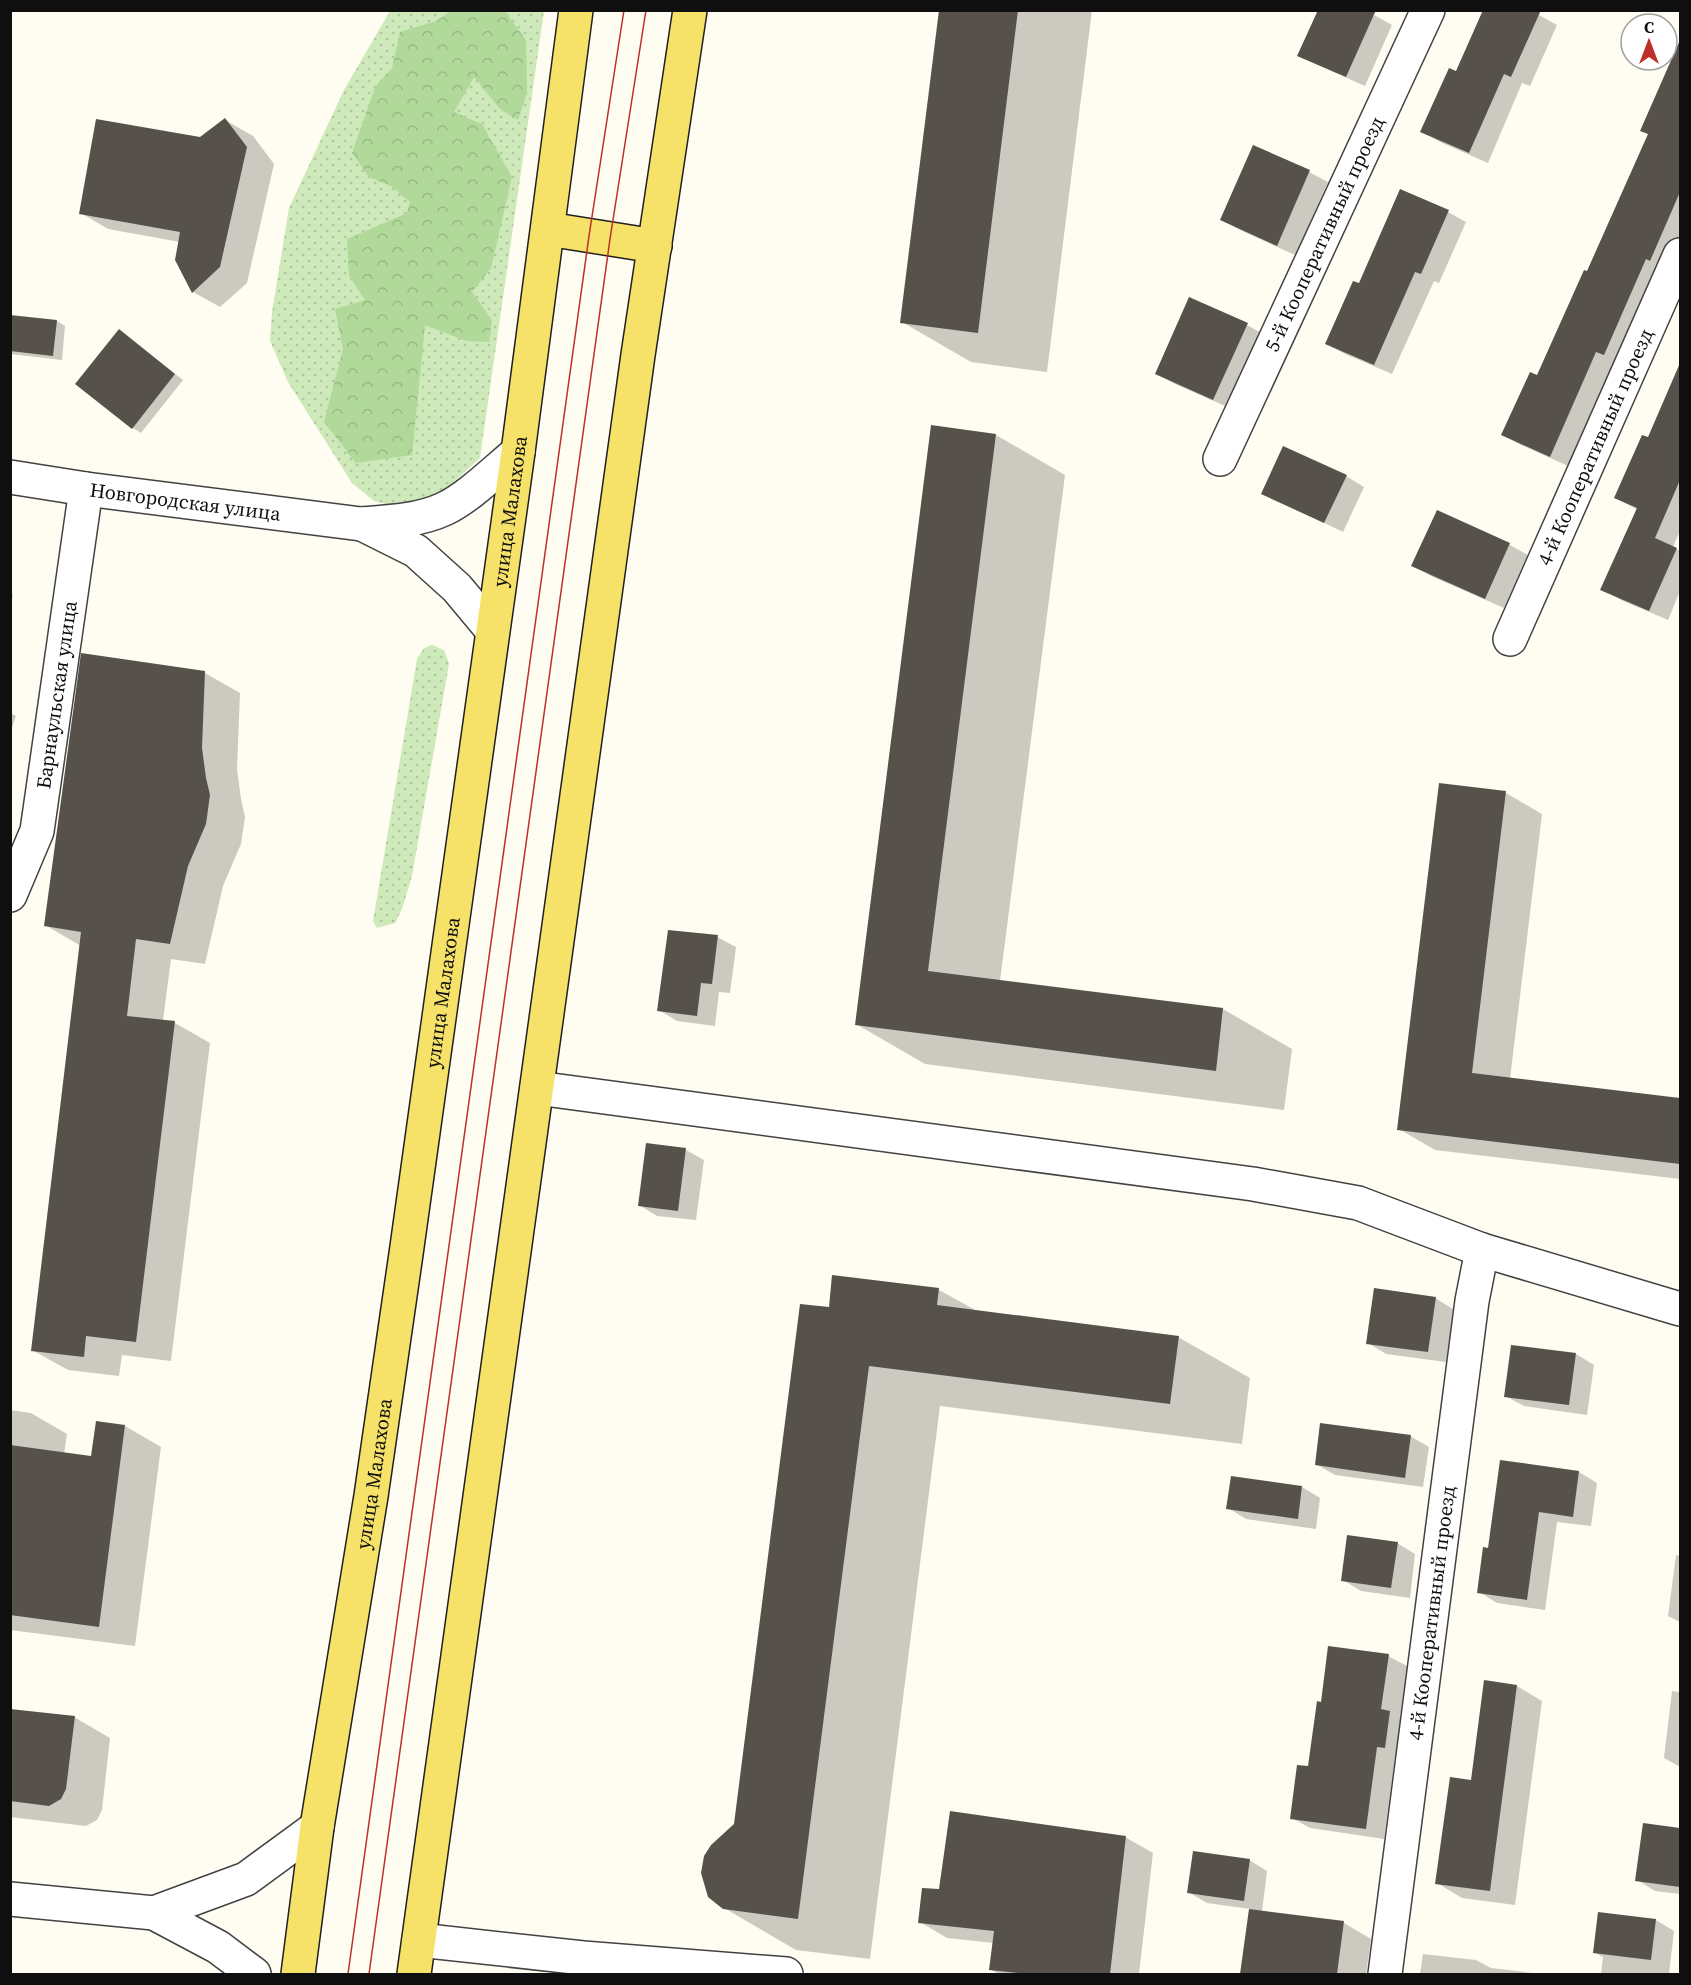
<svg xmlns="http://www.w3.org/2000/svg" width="1691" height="1985" font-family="'Source Serif 4',serif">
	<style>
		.grass { fill: url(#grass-dots) }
		.forest { fill: url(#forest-crowns) }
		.shadow { fill: #0003 }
		.building { fill: #57514b }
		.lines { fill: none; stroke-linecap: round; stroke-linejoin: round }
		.minor-casing { stroke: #424242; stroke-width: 36 }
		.major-casing { stroke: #202020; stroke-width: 36 }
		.minor { stroke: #fff; stroke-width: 33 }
		.major { stroke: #f6e169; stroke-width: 33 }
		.tram { stroke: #bd2f28; stroke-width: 1.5 }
		.labels { text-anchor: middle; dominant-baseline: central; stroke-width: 6; stroke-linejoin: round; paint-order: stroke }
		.street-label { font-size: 20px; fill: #0f0f0f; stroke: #fff }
	</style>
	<defs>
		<pattern id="grass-dots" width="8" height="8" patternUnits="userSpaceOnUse" patternTransform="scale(1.5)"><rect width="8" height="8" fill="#cee9ba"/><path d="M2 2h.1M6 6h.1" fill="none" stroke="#b0c79f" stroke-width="1.8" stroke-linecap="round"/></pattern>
		<pattern id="forest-crowns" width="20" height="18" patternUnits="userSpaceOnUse" patternTransform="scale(1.5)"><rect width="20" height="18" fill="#b1da9a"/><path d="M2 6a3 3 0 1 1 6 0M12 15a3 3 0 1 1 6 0" fill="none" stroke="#97ba84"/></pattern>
	</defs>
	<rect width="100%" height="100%" fill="#fffdf1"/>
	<path class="grass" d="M 390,11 L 544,11 L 480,458 L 434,500 L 405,509 L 374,501 L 352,483 L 288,382 L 270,341 L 272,312 L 289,208 L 344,90 Z
		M 432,645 L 444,650 L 449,664 L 412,876 L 402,909 L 395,923 L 377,928 L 373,921 L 417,659 L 424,648 Z"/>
	<path class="forest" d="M 451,11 L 505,11 L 526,40 L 527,93 L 518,120 L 500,109 L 474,77 L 454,112 L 482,124 L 512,177 L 491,268 L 472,292 L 492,320 L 489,342 L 466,341 L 425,325 L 412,455 L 356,463 L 324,422 L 343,349 L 335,309 L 365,300 L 349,276 L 347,239 L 407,213 L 410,202 L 391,186 L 369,177 L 352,153 L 375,87 L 392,68 L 400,32 L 436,21 Z"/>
	<path class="shadow" d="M 941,10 L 1092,10 L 1047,372 L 971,362 L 902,322 Z
		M 1374,15 L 1392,25 L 1365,86 L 1318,65 L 1299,55 Z
		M 1539,15 L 1557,25 L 1530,86 L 1522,83 L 1488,163 L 1440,142 L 1422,131 L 1456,73 Z
		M 1680,43 L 1680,243 L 1622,364 L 1615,361 L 1568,466 L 1521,445 L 1503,435 L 1537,377 L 1588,273 L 1650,135 L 1642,130 Z
		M 225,120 L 253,136 L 274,164 L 247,283 L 220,307 L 193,292 L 180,242 L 108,229 L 81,213 L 200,139 Z
		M 1309,172 L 1328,182 L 1295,255 L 1240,230 L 1221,219 Z
		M 1401,191 L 1448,212 L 1466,222 L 1439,283 L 1434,281 L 1392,374 L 1345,354 L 1327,344 L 1360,285 Z
		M 10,316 L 57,321 L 65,326 L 62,360 L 10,354 Z
		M 1247,325 L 1265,335 L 1232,409 L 1175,384 L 1157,374 Z
		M 120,331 L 183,380 L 141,433 L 133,428 Z
		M 1680,367 L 1680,531 L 1673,547 L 1680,551 L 1680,591 L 1668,620 L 1621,600 L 1602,589 L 1638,510 L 1616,498 L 1648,439 Z
		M 996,435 L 1065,475 L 1000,981 L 1223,1009 L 1292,1049 L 1284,1110 L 925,1064 L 856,1024 Z
		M 1346,476 L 1364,487 L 1343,532 L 1263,493 Z
		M 1437,512 L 1510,545 L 1528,555 L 1504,608 L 1431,576 L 1413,565 Z
		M 10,593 L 13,594 L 10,610 Z
		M 205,673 L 240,693 L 237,769 L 241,799 L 245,817 L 241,844 L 223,886 L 205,964 L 171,959 L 163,1021 L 175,1023 L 210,1043 L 171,1361 L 122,1355 L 119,1376 L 68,1370 L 32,1350 L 81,946 L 45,925 Z
		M 10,713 L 16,716 L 10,733 Z
		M 1441,785 L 1506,793 L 1542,814 L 1510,1079 L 1680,1099 L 1680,1179 L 1435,1150 L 1399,1129 Z
		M 717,937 L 736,947 L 730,993 L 719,992 L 715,1026 L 677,1021 L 659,1010 Z
		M 686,1150 L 704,1160 L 696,1220 L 657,1216 L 639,1205 Z
		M 939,1290 L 977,1311 L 1178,1337 L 1250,1378 L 1242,1444 L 940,1406 L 870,1959 L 796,1950 L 724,1908 L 735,1824 L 830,1309 Z
		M 1435,1298 L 1453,1309 L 1446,1362 L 1386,1354 L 1368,1343 Z
		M 1576,1354 L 1594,1365 L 1587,1415 L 1524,1406 L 1505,1396 Z
		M 10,1410 L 31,1413 L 67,1434 L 64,1454 L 93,1457 L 125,1426 L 161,1447 L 135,1646 L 10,1630 Z
		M 1410,1436 L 1429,1447 L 1423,1487 L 1335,1475 L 1316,1464 Z
		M 1579,1472 L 1597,1483 L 1591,1526 L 1557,1522 L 1545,1610 L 1497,1603 L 1479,1592 L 1489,1550 Z
		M 1232,1478 L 1302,1487 L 1320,1498 L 1316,1529 L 1246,1519 L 1228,1508 Z
		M 1397,1543 L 1415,1554 L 1410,1598 L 1361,1591 L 1343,1580 Z
		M 1676,1555 L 1680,1556 L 1680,1622 L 1668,1616 Z
		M 1388,1656 L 1407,1666 L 1400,1718 L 1408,1723 L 1403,1758 L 1395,1757 L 1384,1839 L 1310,1828 L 1292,1818 L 1309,1768 L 1322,1703 Z
		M 1517,1686 L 1542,1701 L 1515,1905 L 1462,1898 L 1437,1883 L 1472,1782 Z
		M 1672,1691 L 1680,1692 L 1680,1767 L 1664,1758 Z
		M 10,1710 L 74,1717 L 110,1738 L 102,1810 L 97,1820 L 86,1826 L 10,1817 Z
		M 1644,1824 L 1680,1829 L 1680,1894 L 1655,1891 L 1637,1880 Z
		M 1125,1837 L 1153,1853 L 1139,1974 L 999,1974 L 991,1970 L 994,1943 L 947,1938 L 920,1922 L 940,1891 Z
		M 1249,1860 L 1267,1871 L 1262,1912 L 1344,1923 L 1371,1939 L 1366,1974 L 1241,1974 L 1250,1909 L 1207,1903 L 1188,1892 Z
		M 1599,1913 L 1656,1920 L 1674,1931 L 1669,1974 L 1601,1974 L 1603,1957 L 1594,1952 Z
		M 1423,1954 L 1476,1960 L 1491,1968 L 1542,1974 L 1420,1974 Z"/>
	<path class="building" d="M 939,10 L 1018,10 L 978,333 L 900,323 Z
		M 1318,10 L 1376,10 L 1346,77 L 1297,56 Z
		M 1483,10 L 1541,10 L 1511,77 L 1504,74 L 1469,153 L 1420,132 L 1449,68 L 1456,71 Z
		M 1680,40 L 1680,192 L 1650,261 L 1646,259 L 1604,355 L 1596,352 L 1550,457 L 1501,435 L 1530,372 L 1537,375 L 1584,270 L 1587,271 L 1648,134 L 1640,131 Z
		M 225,118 L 247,147 L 220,267 L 192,293 L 175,260 L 180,232 L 79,214 L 96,119 L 200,137 Z
		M 1253,145 L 1310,170 L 1277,246 L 1220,220 Z
		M 1400,189 L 1449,210 L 1421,274 L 1415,272 L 1374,365 L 1325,344 L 1353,281 L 1359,283 Z
		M 1189,297 L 1248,323 L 1213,400 L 1155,374 Z
		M 10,315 L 57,320 L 53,356 L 10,351 Z
		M 119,329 L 175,374 L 132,429 L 75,384 Z
		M 1680,363 L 1680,480 L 1655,538 L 1677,548 L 1649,611 L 1600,590 L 1637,508 L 1614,498 L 1642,435 L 1648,437 Z
		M 931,425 L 996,434 L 928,971 L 1223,1008 L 1216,1071 L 855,1025 Z
		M 1283,446 L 1347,475 L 1324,523 L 1261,494 Z
		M 1437,510 L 1510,543 L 1485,599 L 1411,566 Z
		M 81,653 L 205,671 L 202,748 L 206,778 L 210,795 L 206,824 L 188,866 L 170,944 L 136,939 L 127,1016 L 175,1021 L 136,1342 L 86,1336 L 84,1357 L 31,1351 L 81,932 L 44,926 Z
		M 1439,783 L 1506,791 L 1472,1073 L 1680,1098 L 1680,1164 L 1397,1130 Z
		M 668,930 L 718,935 L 712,984 L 701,983 L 697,1016 L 657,1011 Z
		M 646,1143 L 686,1148 L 678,1211 L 638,1206 Z
		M 832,1275 L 939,1288 L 937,1305 L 1179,1336 L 1170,1404 L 869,1366 L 798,1919 L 723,1909 L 708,1897 L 701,1873 L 704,1856 L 711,1845 L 734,1824 L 800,1304 L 829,1307 Z
		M 1374,1288 L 1436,1297 L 1428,1352 L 1366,1344 Z
		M 1511,1345 L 1576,1353 L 1569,1405 L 1504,1397 Z
		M 96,1421 L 125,1425 L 99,1627 L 10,1615 L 10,1445 L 91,1456 Z
		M 1320,1423 L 1411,1435 L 1405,1478 L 1315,1465 Z
		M 1500,1460 L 1579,1471 L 1573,1517 L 1539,1512 L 1527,1600 L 1477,1593 L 1483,1547 L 1488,1548 Z
		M 1231,1476 L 1302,1486 L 1298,1519 L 1226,1509 Z
		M 1347,1535 L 1398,1542 L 1391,1588 L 1341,1581 Z
		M 1328,1646 L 1389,1654 L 1381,1709 L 1390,1711 L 1385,1748 L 1377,1747 L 1366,1829 L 1290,1819 L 1297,1765 L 1308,1766 L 1317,1701 L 1321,1702 Z
		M 1484,1680 L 1517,1685 L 1490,1891 L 1435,1884 L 1450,1777 L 1471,1780 Z
		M 10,1709 L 75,1716 L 66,1789 L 61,1799 L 49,1806 L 10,1801 Z
		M 950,1811 L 1126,1836 L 1110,1974 L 1028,1974 L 989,1970 L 994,1931 L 918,1923 L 922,1888 L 939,1889 Z
		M 1643,1823 L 1680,1828 L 1680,1887 L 1635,1881 Z
		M 1193,1851 L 1250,1859 L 1244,1901 L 1187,1893 Z
		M 1249,1909 L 1344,1921 L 1337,1974 L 1240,1974 Z
		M 1598,1912 L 1656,1919 L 1651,1960 L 1593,1953 Z"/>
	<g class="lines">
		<defs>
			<g id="minor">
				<path id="s1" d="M 1220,459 L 1428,10"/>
				<path id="s2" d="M 10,477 L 86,489 L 361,524 C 388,522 418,521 444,509 C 468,498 497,469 518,452"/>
				<path d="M 362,524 L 416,551 L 457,588 L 492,630"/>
				<path id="s3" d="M 1510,639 L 1680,255"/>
				<path id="s4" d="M 10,895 L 37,831 L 86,489"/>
				<path d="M 537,1088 L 1253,1184 L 1358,1203 L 1482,1250 L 1680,1309"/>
				<path d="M 10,1899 L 154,1913 L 218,1947 L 254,1974"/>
				<path d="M 154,1913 L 246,1879 L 317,1827"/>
				<path d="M 419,1940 L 583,1958 L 786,1974"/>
				<path id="s5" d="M 1385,1974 L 1472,1301 L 1482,1250"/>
			</g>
			<g id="major">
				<path d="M 548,229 L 655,246"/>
				<path id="s6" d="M 298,1974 L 317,1827 L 371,1496 L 406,1254 L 518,452 L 576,10"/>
				<path d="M 414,1974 L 638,355 L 690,10"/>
			</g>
		</defs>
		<use href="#minor" class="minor-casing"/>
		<use href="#major" class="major-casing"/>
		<use href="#minor" class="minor"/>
		<use href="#major" class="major"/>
		<path class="tram" d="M 348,1974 L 589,236 L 624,10
			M 369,1974 L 610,239 L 646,10"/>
	</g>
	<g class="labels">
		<g class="street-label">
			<text stroke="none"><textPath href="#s1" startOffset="248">5-й Кооперативный проезд</textPath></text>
			<text stroke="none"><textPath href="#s3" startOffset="210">4-й Кооперативный проезд</textPath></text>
			<text stroke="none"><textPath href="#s2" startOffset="177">Новгородская улица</textPath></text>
			<text stroke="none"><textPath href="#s6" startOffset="1478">улица Малахова</textPath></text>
			<text stroke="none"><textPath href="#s4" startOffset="207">Барнаульская улица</textPath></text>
			<text stroke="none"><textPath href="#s6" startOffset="992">улица Малахова</textPath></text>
			<text stroke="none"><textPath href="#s6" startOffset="506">улица Малахова</textPath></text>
			<text stroke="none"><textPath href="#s5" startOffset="364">4-й Кооперативный проезд</textPath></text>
		</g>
	</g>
	<rect width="1691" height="1985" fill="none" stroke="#0f0f0f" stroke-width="24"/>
	<g transform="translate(1649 42)"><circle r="28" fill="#ffffff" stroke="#9f9f9f" stroke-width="1.5"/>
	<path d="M0-4.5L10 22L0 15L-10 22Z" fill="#bd2f28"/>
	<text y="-9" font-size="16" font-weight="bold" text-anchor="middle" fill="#0f0f0f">С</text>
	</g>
</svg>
